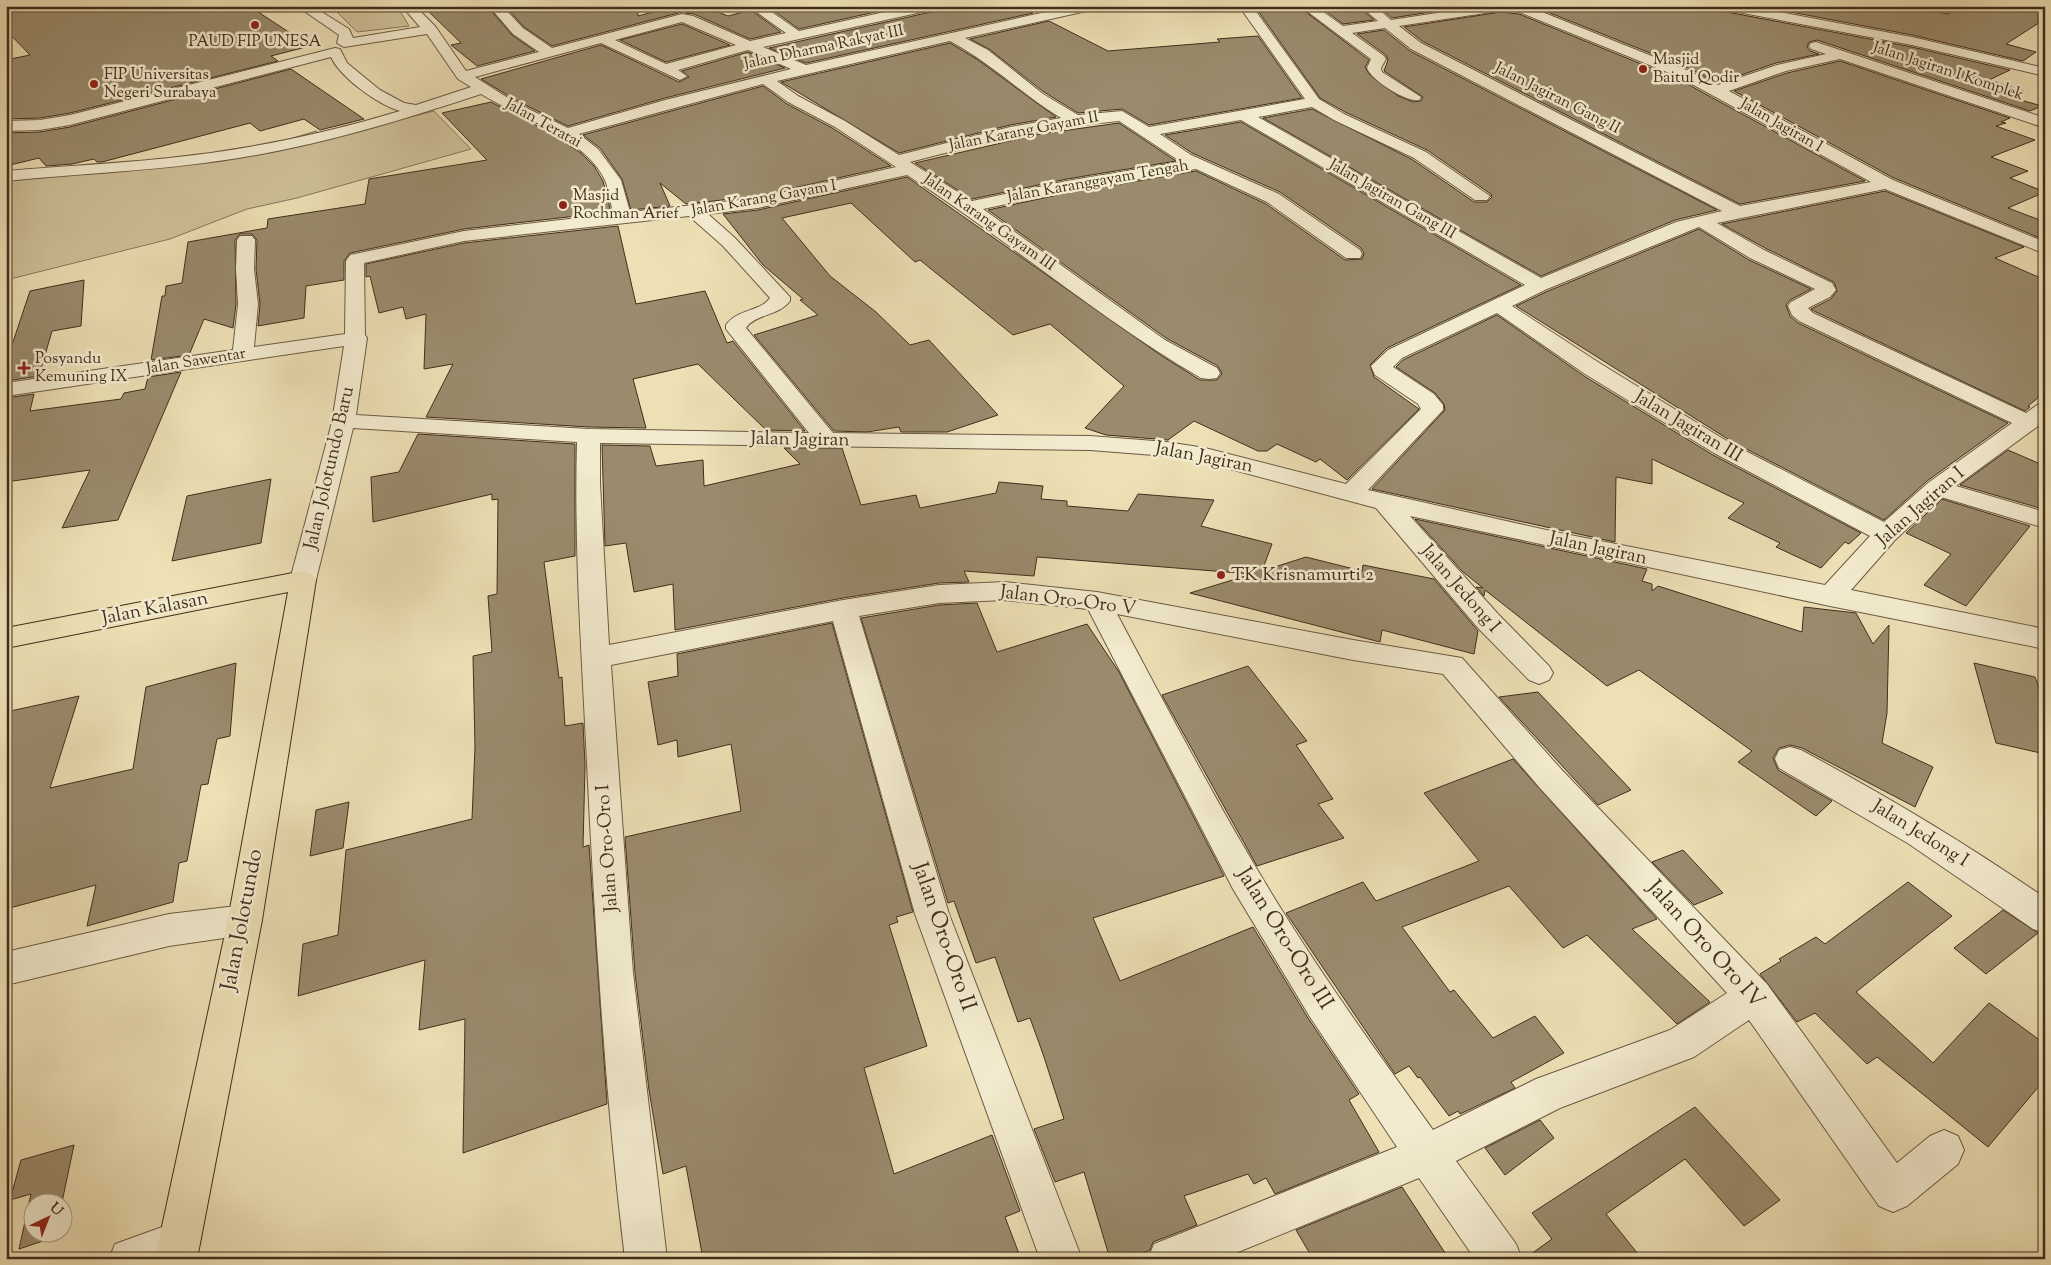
<svg xmlns="http://www.w3.org/2000/svg" width="2051" height="1265" font-family="'Sorts Mill Goudy',serif">
	<style>
		.green { fill: #d0c29b; stroke: #88785c }
		.building { fill: #9a8b6d; stroke: #412e1e }
		.lines { fill: none; stroke-linecap: round; stroke-linejoin: round }
		.minor-casing { stroke: #6c5a44; stroke-width: 2 }
		.major-casing { stroke: #412e1e; stroke-width: 2 }
		.minor { fill: #f3ebcf; fill-rule: evenodd }
		.major { fill: #ede0b5; fill-rule: evenodd }
		.poi-dot { fill: #8f2418; stroke: #f3ebcf; stroke-width: 2 }
		.labels { text-anchor: middle; dominant-baseline: central; stroke-width: 5; stroke-linejoin: round; paint-order: stroke }
		.far-poi-label { font-size: 16px; fill: #412e1e; stroke: #f3ebcf; text-anchor: start }
		.far-street-label { font-size: 16px; fill: #412e1e; stroke: #f3ebcf }
		.street-label { font-size: 19px; fill: #412e1e; stroke: #f3ebcf }
		.poi-label { font-size: 19px; fill: #412e1e; stroke: #f3ebcf; text-anchor: start }
		.near-street-label { font-size: 22px; fill: #412e1e; stroke: #f3ebcf }
	</style>
	<rect width="100%" height="100%" fill="#ede0b5"/>
	<filter id="stains"><feTurbulence type="fractalNoise" baseFrequency=".004" numOctaves="4"/><feColorMatrix values="0 0 0 0 .2 0 0 0 0 .09 0 0 0 0 .02 0 0 0 .5 -.17"/></filter>
	<radialGradient id="worn" r=".72"><stop offset=".6" stop-color="#630" stop-opacity="0"/><stop offset="1" stop-color="#630" stop-opacity=".3"/></radialGradient>
	<path class="green" d="M 331,6 L 397,6 L 409,26 L 357,32 Z
		M 434,111 L 471,149 L 297,198 L 247,209 L 170,239 L 6,280 L 6,176 L 230,157 L 316,131 L 325,138 Z"/>
	<path class="building" d="M 6,6 L 249,6 L 310,46 L 271,56 L 278,61 L 70,113 L 40,118 L 6,119 L 6,60 L 30,55 L 6,30 Z
		M 423,6 L 487,6 L 512,35 L 535,51 L 477,66 L 451,45 L 461,43 Z
		M 505,6 L 638,6 L 638,16 L 672,7 L 682,12 L 552,46 L 524,27 Z
		M 767,6 L 902,6 L 799,29 Z
		M 939,6 L 1019,6 L 1033,13 L 806,63 L 769,48 L 931,12 Z
		M 1286,6 L 1298,6 L 1369,60 L 1365,67 L 1369,74 L 1398,96 L 1413,102 L 1421,101 L 1423,97 L 1384,71 L 1388,60 L 1386,55 L 1357,34 L 1384,30 L 1410,51 L 1717,210 L 1675,220 L 1541,276 L 1263,118 L 1312,109 L 1413,160 L 1474,202 L 1487,202 L 1492,197 L 1491,194 L 1427,150 L 1345,112 L 1320,98 L 1256,8 Z
		M 1319,6 L 1358,6 L 1374,20 L 1343,24 Z
		M 1378,6 L 1469,6 L 1392,18 Z
		M 1554,6 L 1719,6 L 1727,12 L 1912,47 L 2010,70 L 1989,80 L 2024,91 L 2010,97 L 2042,106 L 2030,111 L 1817,40 L 1809,42 L 1807,47 L 1810,51 L 1819,54 L 1776,63 L 1718,83 L 1690,69 L 1540,9 Z
		M 1759,6 L 1913,6 L 1948,14 L 1960,6 L 2045,6 L 2045,19 L 2006,44 L 2036,52 L 2023,61 L 1912,35 Z
		M 706,7 L 728,16 L 751,10 L 781,32 L 750,39 L 694,14 L 685,13 Z
		M 1501,12 L 1519,14 L 1678,79 L 1865,181 L 1740,204 L 1422,41 L 1404,27 Z
		M 1049,21 L 1108,51 L 1220,42 L 1217,39 L 1258,36 L 1302,98 L 1149,125 L 1122,109 L 1078,113 L 1044,92 L 989,49 L 970,39 Z
		M 682,24 L 730,45 L 666,62 L 620,40 Z
		M 950,43 L 978,60 L 1056,117 L 1010,125 L 899,153 L 781,82 Z
		M 601,45 L 679,82 L 689,77 L 682,71 L 748,52 L 785,68 L 665,98 L 568,126 L 517,101 L 481,79 Z
		M 1840,61 L 2010,118 L 2001,122 L 2006,123 L 1996,126 L 2035,140 L 1991,157 L 2028,171 L 2010,178 L 2045,192 L 2008,208 L 2045,222 L 2045,240 L 1894,178 L 1734,91 L 1787,73 Z
		M 291,69 L 364,119 L 320,130 L 304,119 L 260,131 L 250,123 L 102,162 L 97,162 L 94,159 L 72,164 L 46,166 L 39,158 L 6,166 L 6,133 L 40,132 L 70,127 Z
		M 763,86 L 787,104 L 834,129 L 891,166 L 758,196 L 686,204 L 660,183 L 670,206 L 631,210 L 622,179 L 600,148 L 583,135 Z
		M 491,102 L 549,132 L 581,153 L 594,166 L 603,181 L 611,212 L 464,229 L 350,253 L 344,261 L 344,280 L 306,286 L 304,318 L 258,326 L 260,304 L 256,269 L 257,240 L 252,234 L 240,234 L 235,240 L 236,304 L 233,328 L 204,319 L 189,355 L 151,360 L 162,296 L 165,296 L 166,286 L 182,283 L 188,242 L 267,228 L 268,219 L 365,204 L 369,179 L 487,160 L 442,113 Z
		M 1241,122 L 1521,285 L 1387,348 L 1370,365 L 1374,377 L 1419,409 L 1347,480 L 1320,459 L 1316,462 L 1277,444 L 1267,451 L 1258,451 L 1194,421 L 1168,440 L 1106,435 L 1085,428 L 1124,386 L 1050,324 L 1013,335 L 920,260 L 915,262 L 851,203 L 782,218 L 830,276 L 876,312 L 910,345 L 929,340 L 998,415 L 947,432 L 901,432 L 899,427 L 867,432 L 834,431 L 754,335 L 818,315 L 800,300 L 803,299 L 763,265 L 723,214 L 758,210 L 907,177 L 1162,356 L 1200,380 L 1217,380 L 1222,374 L 1218,366 L 1166,338 L 988,210 L 1067,193 L 1196,171 L 1266,204 L 1345,260 L 1362,259 L 1364,253 L 1361,248 L 1280,192 L 1192,153 L 1165,135 Z
		M 1119,123 L 1176,161 L 1067,179 L 972,199 L 915,163 L 1040,134 Z
		M 1885,191 L 2024,247 L 1995,258 L 2045,280 L 2045,392 L 2028,406 L 2030,407 L 2025,411 L 1814,311 L 1811,309 L 1831,299 L 1837,291 L 1834,282 L 1765,248 L 1722,224 Z
		M 618,226 L 636,304 L 705,291 L 727,343 L 733,341 L 805,431 L 766,430 L 698,364 L 633,379 L 646,428 L 589,427 L 426,417 L 453,364 L 424,369 L 426,314 L 406,319 L 403,307 L 379,313 L 370,276 L 366,277 L 366,264 L 464,243 Z
		M 1699,229 L 1749,260 L 1811,289 L 1790,300 L 1786,305 L 1790,316 L 1798,323 L 2008,423 L 1927,481 L 1884,520 L 1731,441 L 1516,306 L 1548,291 Z
		M 84,280 L 81,326 L 52,331 L 39,376 L 6,381 L 6,363 L 30,291 Z
		M 1497,315 L 1584,376 L 1713,455 L 1861,533 L 1849,544 L 1845,542 L 1821,568 L 1776,547 L 1780,543 L 1728,518 L 1744,503 L 1652,459 L 1652,484 L 1616,477 L 1615,542 L 1372,489 L 1445,410 L 1444,404 L 1435,393 L 1396,367 L 1403,360 Z
		M 181,372 L 118,520 L 62,528 L 90,470 L 6,482 L 6,398 L 34,394 L 30,411 L 121,399 L 124,393 L 145,389 L 148,377 Z
		M 418,434 L 575,444 L 575,556 L 544,562 L 559,678 L 562,677 L 565,726 L 583,723 L 585,766 L 583,847 L 589,845 L 607,1104 L 463,1153 L 465,1019 L 419,1030 L 425,960 L 298,996 L 303,944 L 338,935 L 346,850 L 472,819 L 475,747 L 473,656 L 492,652 L 488,596 L 497,594 L 498,499 L 492,500 L 492,494 L 373,522 L 371,477 L 399,472 Z
		M 602,445 L 650,446 L 656,466 L 703,460 L 704,486 L 800,464 L 784,448 L 842,448 L 861,505 L 916,495 L 920,508 L 996,493 L 999,482 L 1043,486 L 1041,499 L 1067,501 L 1067,506 L 1128,511 L 1138,494 L 1214,500 L 1201,526 L 1272,544 L 1262,571 L 1306,557 L 1362,571 L 1363,565 L 1434,579 L 1478,631 L 1474,654 L 1382,630 L 1380,642 L 1190,593 L 1252,574 L 1037,557 L 1034,576 L 964,571 L 969,582 L 939,583 L 843,598 L 675,630 L 673,584 L 634,592 L 626,543 L 605,546 Z
		M 2008,450 L 2045,466 L 2045,507 L 2043,509 L 1960,485 Z
		M 271,479 L 261,543 L 172,561 L 187,496 Z
		M 1942,499 L 2030,526 L 1966,606 L 1924,585 L 1951,554 L 1906,533 Z
		M 1415,519 L 1647,569 L 1642,581 L 1652,584 L 1652,591 L 1658,586 L 1802,632 L 1804,607 L 1856,613 L 1873,644 L 1889,625 L 1887,713 L 1882,743 L 1933,767 L 1915,807 L 1802,748 L 1790,745 L 1779,748 L 1773,758 L 1778,770 L 1832,801 L 1816,816 L 1738,762 L 1752,751 L 1639,670 L 1607,686 L 1485,590 L 1484,596 L 1476,587 L 1483,588 L 1463,572 Z
		M 977,603 L 997,652 L 1087,624 L 1119,672 L 1224,876 L 1093,918 L 1120,981 L 1253,927 L 1308,1018 L 1359,1094 L 1349,1100 L 1379,1152 L 1275,1194 L 1266,1178 L 1254,1184 L 1248,1174 L 1184,1196 L 1197,1225 L 1153,1242 L 1150,1250 L 1129,1259 L 1110,1259 L 1084,1172 L 1055,1182 L 1034,1129 L 1064,1119 L 1043,1054 L 1030,1018 L 1018,1022 L 995,957 L 976,963 L 954,901 L 948,903 L 861,618 L 939,605 Z
		M 832,623 L 913,912 L 896,917 L 898,922 L 889,925 L 927,1046 L 864,1068 L 894,1174 L 992,1135 L 1020,1211 L 1005,1217 L 1021,1259 L 703,1259 L 686,1166 L 663,1174 L 649,1090 L 635,973 L 625,837 L 741,811 L 731,744 L 678,757 L 677,740 L 658,745 L 648,682 L 678,676 L 677,654 Z
		M 236,663 L 230,736 L 217,739 L 208,784 L 201,785 L 187,861 L 179,863 L 173,902 L 87,926 L 96,885 L 6,909 L 6,712 L 79,696 L 50,788 L 133,769 L 146,687 Z
		M 1974,663 L 2035,677 L 2045,705 L 2045,754 L 1996,743 Z
		M 1248,666 L 1307,741 L 1296,745 L 1333,799 L 1318,804 L 1344,838 L 1257,866 L 1162,695 Z
		M 1538,692 L 1631,790 L 1598,805 L 1499,697 Z
		M 1513,759 L 1657,919 L 1632,929 L 1710,1002 L 1677,1024 L 1587,935 L 1563,948 L 1509,886 L 1402,927 L 1450,992 L 1454,990 L 1493,1038 L 1535,1016 L 1564,1053 L 1511,1082 L 1515,1088 L 1460,1114 L 1458,1111 L 1449,1116 L 1420,1077 L 1418,1078 L 1409,1066 L 1395,1074 L 1286,913 L 1363,882 L 1376,901 L 1479,861 L 1424,793 Z
		M 349,802 L 343,848 L 310,856 L 316,810 Z
		M 1683,850 L 1723,893 L 1694,905 L 1652,862 Z
		M 1908,882 L 1952,916 L 1856,992 L 1933,1063 L 1989,1003 L 2045,1044 L 2045,1079 L 1988,1147 L 1877,1057 L 1867,1064 L 1815,1013 L 1797,1022 L 1760,974 L 1781,961 L 1779,959 L 1816,937 L 1825,944 Z
		M 2003,910 L 2038,933 L 1986,974 L 1954,948 Z
		M 1695,1107 L 1780,1200 L 1744,1226 L 1685,1159 L 1606,1214 L 1642,1259 L 1524,1259 L 1552,1239 L 1532,1213 Z
		M 1540,1120 L 1554,1138 L 1505,1175 L 1485,1148 Z
		M 74,1145 L 62,1202 L 32,1202 L 32,1232 L 56,1232 L 55,1237 L 19,1249 L 31,1194 L 10,1200 L 21,1160 Z
		M 1402,1187 L 1449,1259 L 1313,1259 L 1296,1230 Z"/>
	<g class="lines">
		<defs>
			<path id="minor" d="M 297,6 L 312,6 L 349,29 L 353,38 L 420,27 L 402,6 L 415,6 L 435,26 L 466,71 L 539,52 L 513,34 L 489,6 L 502,6 L 523,28 L 552,48 L 682,14 L 693,16 L 750,41 L 786,33 L 748,6 L 763,6 L 799,31 L 912,6 L 937,6 L 931,10 L 763,47 L 806,65 L 1073,6 L 1097,6 L 1091,10 L 965,38 L 988,50 L 1043,94 L 1078,115 L 1122,111 L 1149,127 L 1305,99 L 1239,6 L 1252,6 L 1319,99 L 1344,114 L 1426,152 L 1490,196 L 1487,200 L 1475,200 L 1414,158 L 1334,120 L 1312,107 L 1258,117 L 1541,278 L 1676,222 L 1722,211 L 1411,49 L 1385,28 L 1352,33 L 1384,56 L 1386,59 L 1381,68 L 1382,72 L 1421,97 L 1419,100 C 1407,103 1371,80 1367,68 L 1371,59 L 1300,6 L 1315,6 L 1343,26 L 1378,21 L 1360,6 L 1375,6 L 1391,20 L 1483,6 L 1527,6 L 1689,71 L 1718,85 L 1777,65 L 1826,54 L 1811,49 L 1809,46 L 1811,43 L 1816,42 L 2045,118 L 2045,128 L 1840,59 L 1786,71 L 1729,91 L 1893,180 L 2045,242 L 2045,254 L 1885,189 L 1717,223 L 1764,250 L 1832,283 L 1836,290 L 1830,297 L 1808,308 L 1813,313 L 2026,413 L 2037,405 L 2045,403 L 2045,421 L 1956,486 L 2045,512 L 2045,528 L 1941,497 L 1895,540 L 1851,590 L 2045,629 L 2045,649 L 1830,606 L 1410,516 L 1498,614 L 1549,666 L 1553,673 L 1549,680 L 1539,684 L 1529,680 L 1478,628 L 1376,508 L 1204,462 L 1167,456 L 1090,450 L 600,443 L 600,484 L 609,645 L 843,600 L 939,585 L 1005,582 L 1097,592 L 1353,640 L 1462,658 L 1561,769 L 1767,984 L 1897,1163 L 1930,1136 L 1944,1130 L 1958,1136 L 1964,1150 L 1958,1164 L 1907,1206 L 1893,1212 L 1879,1206 L 1749,1020 L 1694,1057 L 1560,1108 L 1456,1161 L 1516,1244 L 1522,1259 L 1475,1259 L 1419,1178 L 1221,1259 L 1148,1259 L 1154,1244 L 1397,1147 L 1310,1017 L 1233,889 L 1088,609 L 1005,600 L 939,603 L 859,616 L 949,914 L 1082,1259 L 1040,1259 L 915,914 L 833,621 L 611,665 L 633,973 L 667,1259 L 625,1259 C 605,1094 595,928 587,763 C 582,656 574,549 577,442 L 353,428 L 316,580 L 312,586 L 303,589 L 294,586 L 290,580 L 332,422 L 344,346 L 6,396 L 6,383 L 233,350 L 238,304 L 236,269 L 237,240 L 240,236 L 252,236 L 255,240 L 254,269 L 258,304 L 254,347 L 345,334 L 346,261 L 350,255 L 464,231 L 613,214 C 611,203 609,190 605,180 C 584,137 520,118 481,94 C 399,121 318,146 232,159 C 157,171 82,173 6,181 L 6,171 C 60,166 115,164 169,158 C 247,150 324,134 400,111 C 378,105 340,77 331,57 L 70,125 L 40,130 L 6,131 L 6,121 L 40,120 L 70,115 L 335,48 L 340,49 L 347,63 L 380,90 L 404,103 L 416,105 L 471,87 L 458,79 L 427,34 L 344,47 L 337,43 L 339,35 ZM 1512,9 L 1679,77 L 1871,182 L 1740,206 L 1421,43 L 1399,26 ZM 682,22 L 736,45 L 666,64 L 615,40 ZM 950,41 C 991,63 1022,94 1061,118 L 1010,127 L 899,155 L 845,121 L 798,96 L 777,81 ZM 601,43 L 680,80 L 687,76 L 678,70 L 748,50 L 791,69 L 665,100 L 568,128 L 516,103 L 475,77 ZM 763,84 L 788,102 L 835,127 L 896,167 L 758,198 L 630,212 L 621,180 L 598,149 L 579,134 ZM 1241,120 L 1525,285 L 1388,350 L 1371,366 L 1375,375 L 1418,404 L 1421,409 L 1346,484 L 1205,448 L 1167,442 L 1090,436 L 833,433 L 746,328 C 755,314 779,316 790,301 L 790,297 L 735,238 L 708,214 L 758,208 L 907,175 C 1007,239 1098,318 1201,378 L 1209,379 L 1217,378 L 1220,373 L 1217,368 L 1165,340 L 983,209 L 1067,191 L 1196,169 L 1267,202 L 1346,258 L 1360,258 L 1362,254 L 1360,250 L 1279,194 L 1191,155 L 1160,134 ZM 1119,121 L 1181,162 L 1067,181 L 972,201 L 910,162 C 979,144 1048,127 1119,121 ZM 689,216 L 723,246 L 770,298 C 760,312 737,309 726,325 L 726,329 L 809,433 L 589,429 L 356,415 L 367,338 L 365,335 L 364,263 L 464,241 ZM 1699,227 L 1750,258 L 1815,289 L 1791,302 L 1788,306 L 1792,315 L 1799,321 L 2012,423 L 1928,483 L 1884,522 L 1730,443 L 1601,364 L 1512,306 L 1547,289 ZM 1497,313 L 1585,374 L 1714,453 L 1870,536 L 1825,585 L 1560,533 L 1368,490 L 1443,410 L 1443,405 L 1434,394 L 1393,367 L 1402,358 ZM 1117,614 L 1353,660 L 1443,674 L 1539,787 L 1727,993 L 1670,1030 L 1536,1079 L 1433,1130 C 1382,1059 1330,987 1283,912 C 1223,816 1171,715 1117,614 Z
				M 1721,6 L 1748,6 L 1912,37 L 2045,68 L 2045,76 L 1912,45 L 1727,10 Z
				M 1790,747 L 1801,750 C 1885,795 1967,844 2045,898 L 2045,933 L 2033,929 L 1909,844 L 1779,768 L 1775,759 L 1779,750 Z
				M 245,905 L 257,909 L 262,920 L 257,931 L 245,935 L 169,946 L 6,985 L 6,952 L 169,914 Z
				M 179,1221 L 194,1227 L 200,1242 L 194,1257 L 189,1259 L 109,1259 L 115,1244 Z"/>
			<path id="major" d="M 303,571 L 312,574 L 316,580 L 262,920 L 197,1259 L 155,1259 L 228,920 L 288,592 L 6,648 L 6,628 Z"/>
		</defs>
		<use href="#minor" class="minor-casing"/>
		<use href="#major" class="major-casing"/>
		<use href="#minor" class="minor"/>
		<use href="#major" class="major"/>
	</g>
	<g class="poi-dot">
		<circle cx="255" cy="25" r="5"/>
		<circle cx="1643" cy="69" r="5"/>
		<circle cx="94" cy="84" r="5"/>
		<circle cx="563" cy="205" r="5"/>
		<path d="M21.5 360.5h5v5h5v5h-5v5h-5v-5h-5v-5h5z"/>
		<circle cx="1221" cy="575" r="5"/>
	</g>
	<g class="labels">
		<g class="far-poi-label">
			<text x="255" y="42" text-anchor="middle">PAUD FIP UNESA</text>
			<text x="1653" y="60">Masjid<tspan x="1653" dy="18">Baitul Qodir</tspan></text>
			<text x="104" y="75">FIP Universitas<tspan x="104" dy="18">Negeri Surabaya</tspan></text>
			<text x="573" y="196">Masjid<tspan x="573" dy="18">Rochman Arief</tspan></text>
			<text x="35" y="359">Posyandu<tspan x="35" dy="18">Kemuning IX</tspan></text>
		</g>
		<g class="far-street-label">
			<text transform="translate(824 48) rotate(-12)">Jalan Dharma Rakyat III</text>
			<text transform="translate(1948 72) rotate(18)">Jalan Jagiran I Komplek</text>
			<text transform="translate(1557 99) rotate(27)">Jalan Jagiran Gang II</text>
			<text transform="translate(543 124) rotate(29)">Jalan Teratai</text>
			<text transform="translate(1781 126) rotate(30)">Jalan Jagiran I</text>
			<text transform="translate(1024 132) rotate(-11)">Jalan Karang Gayam II</text>
			<text transform="translate(1098 182) rotate(-10)">Jalan Karanggayam Tengah</text>
			<text transform="translate(764 199) rotate(-10)">Jalan Karang Gayam I</text>
			<text transform="translate(1392 200) rotate(30)">Jalan Jagiran Gang III</text>
			<text transform="translate(989 223) rotate(35)">Jalan Karang Gayam III</text>
			<text transform="translate(196 362) rotate(-9)">Jalan Sawentar</text>
		</g>
		<g class="street-label">
			<text transform="translate(1688 427) rotate(31)">Jalan Jagiran III</text>
			<text transform="translate(800 440) rotate(1)">Jalan Jagiran</text>
			<text transform="translate(1204 458) rotate(11)">Jalan Jagiran</text>
			<text transform="translate(330 468) rotate(-77)">Jalan Jolotundo Baru</text>
			<text transform="translate(1921 507) rotate(-41)">Jalan Jagiran I</text>
			<text transform="translate(1598 549) rotate(12)">Jalan Jagiran</text>
			<text transform="translate(1460 589) rotate(49)">Jalan Jedong I</text>
			<text transform="translate(1068 601) rotate(7)">Jalan Oro-Oro V</text>
			<text transform="translate(155 609) rotate(-11)">Jalan Kalasan</text>
			<text transform="translate(1920 834) rotate(32)">Jalan Jedong I</text>
			<text transform="translate(608 848) rotate(-94)">Jalan Oro-Oro I</text>
		</g>
		<g class="poi-label">
			<text x="1231" y="575">TK Krisnamurti 2</text>
		</g>
		<g class="near-street-label">
			<text transform="translate(243 920) rotate(-79)">Jalan Jolotundo</text>
			<text transform="translate(943 937) rotate(71)">Jalan Oro-Oro II</text>
			<text transform="translate(1284 939) rotate(58)">Jalan Oro-Oro III</text>
			<text transform="translate(1705 945) rotate(48)">Jalan Oro Oro IV</text>
		</g>
	</g>
	<rect width="2051" height="1265" fill="none" stroke="#ede0b5" stroke-width="25"/>
	<rect x="8" y="8" width="2036" height="1250" fill="none" stroke="#412e1e" stroke-width="2.5"/>
	<rect x="12" y="12" width="2026" height="1240" fill="none" stroke="#412e1e"/>
	<g transform="translate(48 1218) rotate(43)"><circle r="24" fill="#f3ebcf" stroke="#ac9f88"/>
	<path d="M0-4L9 19L0 12L-9 19Z" fill="#8f2418"/>
	<text y="-8" font-size="14" font-weight="bold" text-anchor="middle" fill="#412e1e">U</text>
	</g>
	<rect width="100%" height="100%" filter="url(#stains)"/>
	<rect width="100%" height="100%" fill="url(#worn)"/>
</svg>
